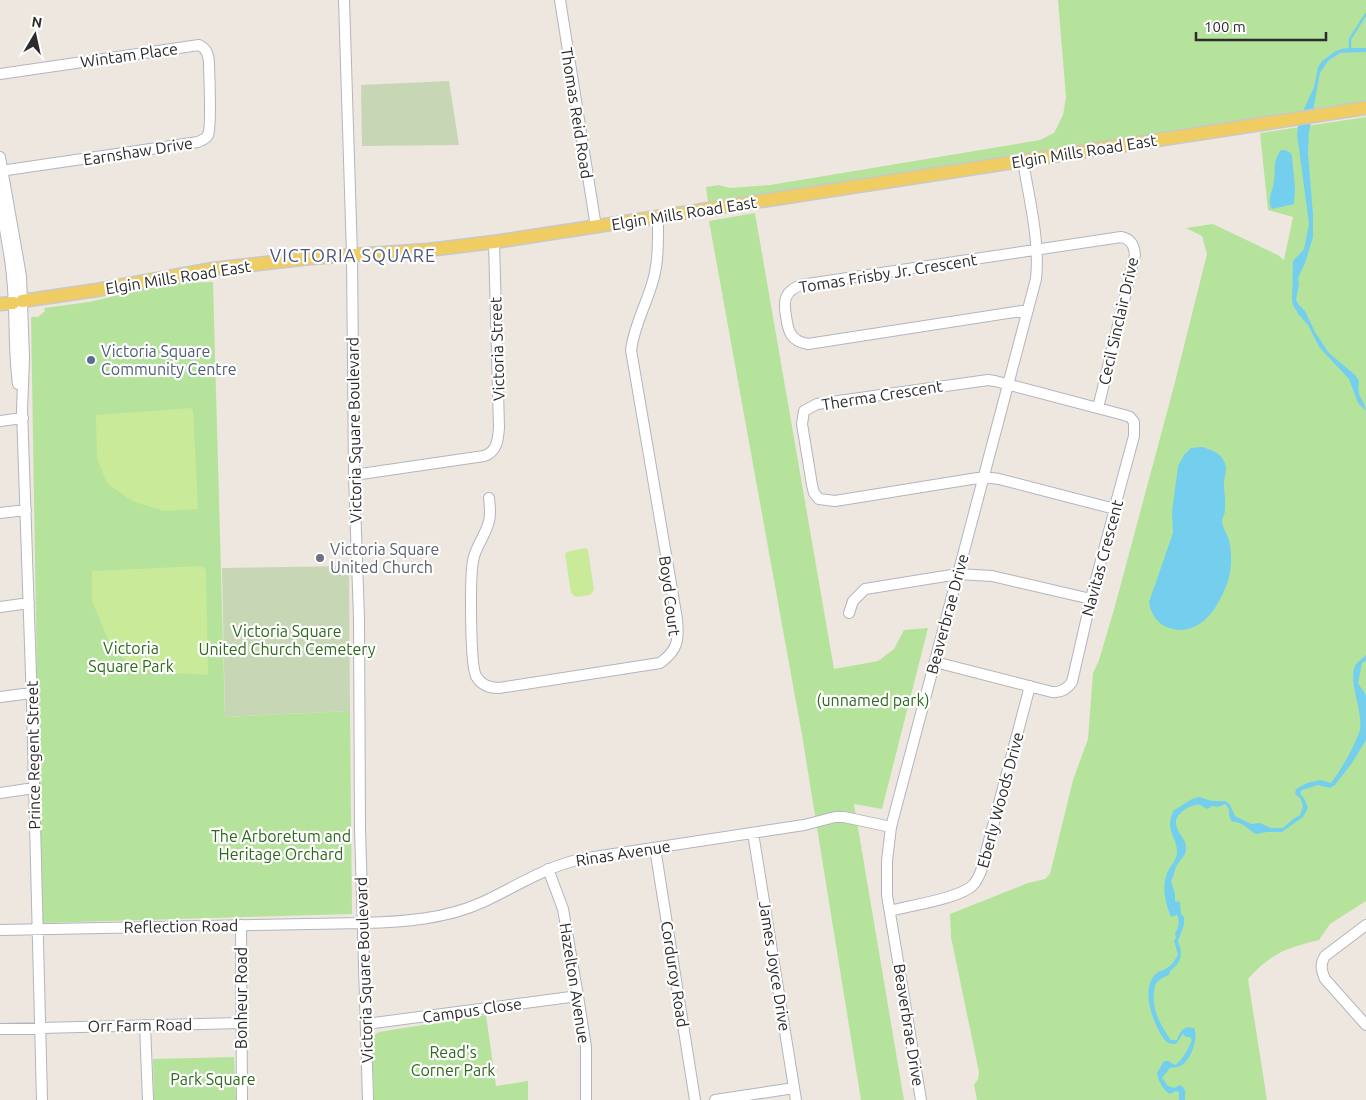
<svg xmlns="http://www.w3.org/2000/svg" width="1366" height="1100" font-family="Ubuntu,sans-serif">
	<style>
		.green { fill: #b5e39c }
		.cemetery { fill: #c7d7b6 }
		.pitch { fill: #c9ea98 }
		.water { fill: #74cfee }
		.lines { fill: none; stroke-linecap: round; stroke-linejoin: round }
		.stream { stroke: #74cfee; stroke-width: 2.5 }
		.minor-casing { stroke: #b2b5bf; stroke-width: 12 }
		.major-casing { stroke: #c8c8c8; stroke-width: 15 }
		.minor { stroke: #fff; stroke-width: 10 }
		.major { stroke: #f0cd62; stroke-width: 12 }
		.service-dot { fill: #5c6f8a; stroke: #fff; stroke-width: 2 }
		.worship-dot { fill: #6b7280; stroke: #fff; stroke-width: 2 }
		.labels { text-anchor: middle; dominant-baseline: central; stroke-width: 4.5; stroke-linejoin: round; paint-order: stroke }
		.street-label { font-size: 16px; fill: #2c2c2c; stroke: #fff }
		.service-label { font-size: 16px; fill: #4e5e75; stroke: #fff; text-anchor: start }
		.worship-label { font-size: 16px; fill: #5b616d; stroke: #fff; text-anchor: start }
		.park-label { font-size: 16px; fill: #2d6a1c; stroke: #fff }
		.neighbourhood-label { font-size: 18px; letter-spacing: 1px; fill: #4c567d; stroke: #fff }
	</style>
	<rect width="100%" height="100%" fill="#eee7df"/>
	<path class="green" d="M 1058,0 L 1366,0 L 1366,102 L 708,202 L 706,187 L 719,185 L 730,188 L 770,185 L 1040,140 L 1054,133 L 1063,115 L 1066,97 Z
		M 1366,117 L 1366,901 L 1330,924 L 1319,940 C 1287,948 1271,953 1248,979 L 1267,1100 L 977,1100 L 974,1085 L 978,1079 L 979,1072 L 951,937 L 950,914 L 1028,883 L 1045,879 L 1050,874 L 1073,780 L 1088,739 L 1093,673 L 1099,660 L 1115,606 L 1174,386 L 1207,254 L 1202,236 L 1186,228 L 1213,224 L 1278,255 L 1284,260 L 1293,217 L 1268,210 L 1260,133 Z
		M 755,213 L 834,669 L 878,661 L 894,649 L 904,630 L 928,628 L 882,809 L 854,804 L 904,1100 L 861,1100 L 802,735 L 709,221 Z
		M 213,282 L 225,717 L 350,711 L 352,914 L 41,923 L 31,317 L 38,317 L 45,311 L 44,308 L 89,302 L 170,283 Z
		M 486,1015 L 496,1086 L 528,1081 L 528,1100 L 374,1100 L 372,1041 L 373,1036 L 379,1032 Z
		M 234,1057 L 236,1100 L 154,1100 L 153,1059 Z"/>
	<path class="cemetery" d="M 449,81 L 459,145 L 362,146 L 361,85 Z
		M 349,566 L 350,711 L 225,717 L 222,568 Z"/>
	<path class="pitch" d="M 190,408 L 193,410 L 198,509 L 164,511 L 132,501 L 107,483 L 97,459 L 96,415 Z
		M 585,548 L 588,550 L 594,590 L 590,595 L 576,597 L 571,593 L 565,554 L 567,552 Z
		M 202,566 L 206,570 L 208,675 L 153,672 L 128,663 L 111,646 L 92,601 L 92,571 Z"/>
	<path class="water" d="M 1350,48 L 1366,48 L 1366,52 L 1340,53 L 1328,61 L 1320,73 L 1309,132 L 1308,153 L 1313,215 L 1313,237 L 1305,263 L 1298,278 L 1299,284 L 1296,300 L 1299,305 L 1305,311 L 1315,332 L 1329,353 L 1355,375 L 1359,381 C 1356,399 1365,399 1366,411 L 1358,403 L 1349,379 L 1319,347 L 1308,325 L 1299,315 L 1293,305 L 1292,299 L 1293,261 L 1304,249 L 1309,224 L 1297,134 L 1299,120 L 1314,87 L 1318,67 L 1322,61 L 1334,52 L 1341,49 Z
		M 1281,150 L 1285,150 L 1291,153 L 1292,156 L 1295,188 L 1294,204 L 1272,209 C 1266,200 1273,191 1274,181 C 1276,167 1272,163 1281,150 Z
		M 1202,447 C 1213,450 1225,455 1226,468 C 1226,473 1224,478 1224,483 C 1224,492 1226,501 1225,510 C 1225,514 1222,518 1222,521 C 1222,527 1227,534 1229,540 C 1232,552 1232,569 1228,581 C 1219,607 1200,638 1169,628 C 1157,624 1151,614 1149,602 L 1173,533 L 1172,512 L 1178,466 L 1184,455 L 1191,448 Z
		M 1366,655 L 1366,661 L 1362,663 L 1358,683 L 1366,695 L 1366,740 L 1352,763 L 1335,785 L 1330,788 L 1318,785 L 1302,790 L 1300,793 L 1305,800 L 1308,808 L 1303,817 L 1282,832 L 1267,832 L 1256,834 C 1248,830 1241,820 1232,822 L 1229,816 L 1229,809 L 1225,804 L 1218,807 L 1213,806 L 1207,809 C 1204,808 1203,806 1200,805 C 1192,803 1177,813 1176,821 C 1175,833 1188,839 1186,850 C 1185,857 1179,861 1176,867 C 1174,872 1174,877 1171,881 L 1175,894 L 1175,901 L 1180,902 L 1181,914 L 1184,917 L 1184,925 L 1178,941 C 1183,954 1182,962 1170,971 L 1169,975 L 1162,978 L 1156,983 C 1149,1004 1159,1024 1171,1040 L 1177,1040 C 1180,1032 1183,1025 1194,1028 C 1199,1037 1191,1060 1182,1065 C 1178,1068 1174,1067 1170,1068 L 1162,1078 L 1168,1086 L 1174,1088 L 1180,1085 C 1187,1089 1185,1093 1185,1100 L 1179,1100 L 1179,1092 L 1176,1091 L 1170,1094 C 1163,1090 1158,1081 1157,1073 L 1164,1061 L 1168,1061 L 1175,1065 C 1183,1060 1188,1049 1192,1040 L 1190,1037 L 1186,1037 L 1183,1034 L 1176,1044 C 1166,1045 1164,1039 1159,1031 C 1151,1016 1140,986 1158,972 C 1158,972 1164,970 1165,969 C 1172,966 1174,961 1178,955 L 1174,941 L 1176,938 L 1175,933 C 1179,928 1180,919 1177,915 L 1171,917 C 1165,902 1161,886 1168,871 C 1171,865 1176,861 1177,853 C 1178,842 1169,833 1170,823 C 1170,819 1172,815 1173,811 L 1192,799 L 1199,797 L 1212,801 L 1226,801 L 1230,805 L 1235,816 L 1251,824 L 1260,823 L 1271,828 L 1283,828 L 1293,819 L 1300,815 L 1303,806 L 1300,798 L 1295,794 L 1296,789 L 1307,783 L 1320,780 L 1331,783 C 1344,765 1352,751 1360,730 C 1361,727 1360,722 1360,718 C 1359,703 1349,680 1355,666 C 1357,662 1363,658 1366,655 Z"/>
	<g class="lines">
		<path class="stream" d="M 1350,48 L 1350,39 L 1366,14"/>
		<defs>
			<path id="minor" d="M 344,0 L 352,255 L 354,475 L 359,618 L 360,829 L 368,1100
				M 560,0 L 596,227
				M 0,74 L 199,45 C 207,49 208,54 209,62 C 209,74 212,127 208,135 C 206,139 202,140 198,142 L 0,171
				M 0,157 L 21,276 L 24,358 L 22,410 L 32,704 L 42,1100
				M 3,189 C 0,219 10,247 12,277 C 16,312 13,348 18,384
				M 1028,310 L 808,344 C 791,341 788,332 786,316 C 783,300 785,291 801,285 L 1121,237 C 1131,239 1134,245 1135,255 L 1098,408
				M 0,421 L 23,418
				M 354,475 L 484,456 C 497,452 498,440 499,428 L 494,242
				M 489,498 C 490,506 491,514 489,521 C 486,535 475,547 473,561 C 470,577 470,664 476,676 C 481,685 490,688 499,688 L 660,663 C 678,650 679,640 677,619 L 631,350 C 634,327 644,309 651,287 C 659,265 658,240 658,217
				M 0,513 L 26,510
				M 0,607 L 29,603
				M 849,613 L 853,601 L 865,589 L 958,574 L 992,576 L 1091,599
				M 935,662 L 1052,692 C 1061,693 1067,689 1072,682 L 1091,599 L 1092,594 L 1115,509 L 1117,499 L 1134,436 L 1134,422 L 1130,417 L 1124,415 L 995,381 L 988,380 L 817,404 L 804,411 L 802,424 L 812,485 L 814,493 L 819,499 L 835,501 L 984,477 L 999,479 L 1115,509
				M 0,697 L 31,693
				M 0,793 L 34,788
				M 753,833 L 796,1100
				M 655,848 L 695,1100
				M 548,869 L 563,909 L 578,996 L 586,1047 L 586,1100
				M 890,911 C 908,906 961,898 973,885 C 977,881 979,876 981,871 L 1030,686
				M 241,925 L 242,1100
				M 1366,925 L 1325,956 C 1320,964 1321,970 1325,979 L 1366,1025
				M 0,930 L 363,923 C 403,922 446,919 483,902 C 515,887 545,867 581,859 L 804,825 L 835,817 L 844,817 L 891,827
				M 366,1024 L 578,996
				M 145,1025 L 148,1100
				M 0,1029 L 241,1023
				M 715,1100 L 794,1088
				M 921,1100 L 887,895 L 887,861 L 891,827 L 1036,279 C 1040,240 1029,199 1023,161"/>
			<path id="major" d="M 22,301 L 97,290 L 213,269 L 310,258 L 428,250 L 494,242 L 1366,108
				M 0,304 L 13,303"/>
		</defs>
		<use href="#minor" class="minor-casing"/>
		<use href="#major" class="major-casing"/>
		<use href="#minor" class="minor"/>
		<use href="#major" class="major"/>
	</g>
	<circle class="service-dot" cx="91" cy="360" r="5"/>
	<circle class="worship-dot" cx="320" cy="558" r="5"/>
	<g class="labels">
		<g class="street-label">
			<text transform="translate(129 55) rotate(-8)">Wintam Place</text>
			<text transform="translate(577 113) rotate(81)">Thomas Reid Road</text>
			<text transform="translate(138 151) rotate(-9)">Earnshaw Drive</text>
			<text transform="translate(1084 151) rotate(-9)">Elgin Mills Road East</text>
			<text transform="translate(684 213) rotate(-9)">Elgin Mills Road East</text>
			<text transform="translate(888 273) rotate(-9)">Tomas Frisby Jr. Crescent</text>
			<text transform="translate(178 277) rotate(-9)">Elgin Mills Road East</text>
			<text transform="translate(1118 321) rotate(-77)">Cecil Sinclair Drive</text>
			<text transform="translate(497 349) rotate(-92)">Victoria Street</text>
			<text transform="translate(882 395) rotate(-9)">Therma Crescent</text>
			<text transform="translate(354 430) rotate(-91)">Victoria Square Boulevard</text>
			<text transform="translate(1102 558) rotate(-75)">Navitas Crescent</text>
			<text transform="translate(670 596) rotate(83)">Boyd Court</text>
			<text transform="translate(947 614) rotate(-75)">Beaverbrae Drive</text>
			<text transform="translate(33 755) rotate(-91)">Prince Regent Street</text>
			<text transform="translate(1000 800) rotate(-75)">Eberly Woods Drive</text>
			<text transform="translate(623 853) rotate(-9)">Rinas Avenue</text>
			<text transform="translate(181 926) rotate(-1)">Reflection Road</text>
			<text transform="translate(775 966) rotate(81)">James Joyce Drive</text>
			<text transform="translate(364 970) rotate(-92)">Victoria Square Boulevard</text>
			<text transform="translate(675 974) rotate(81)">Corduroy Road</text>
			<text transform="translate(575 983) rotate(81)">Hazelton Avenue</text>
			<text transform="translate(241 998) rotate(-90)">Bonheur Road</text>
			<text transform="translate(472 1010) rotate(-8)">Campus Close</text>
			<text transform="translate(140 1025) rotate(-1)">Orr Farm Road</text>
			<text transform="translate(909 1025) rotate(81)">Beaverbrae Drive</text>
		</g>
		<g class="service-label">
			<text x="101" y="351">Victoria Square<tspan x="101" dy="18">Community Centre</tspan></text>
		</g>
		<g class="worship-label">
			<text x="330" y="549">Victoria Square<tspan x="330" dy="18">United Church</tspan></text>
		</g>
		<g class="park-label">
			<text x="287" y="631">Victoria Square<tspan x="287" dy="18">United Church Cemetery</tspan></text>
			<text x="131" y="648">Victoria<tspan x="131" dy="18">Square Park</tspan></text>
			<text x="873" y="700">(unnamed park)</text>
			<text x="281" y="836">The Arboretum and<tspan x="281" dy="18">Heritage Orchard</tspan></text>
			<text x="453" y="1052">Read's<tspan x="453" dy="18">Corner Park</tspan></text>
			<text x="213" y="1079">Park Square</text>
		</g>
		<g class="neighbourhood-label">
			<text x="353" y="255">VICTORIA SQUARE</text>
		</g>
	</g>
	<g transform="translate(35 35) rotate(9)" stroke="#ffffff" stroke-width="4" paint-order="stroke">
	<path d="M0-4L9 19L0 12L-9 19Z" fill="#2c2c2c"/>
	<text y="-8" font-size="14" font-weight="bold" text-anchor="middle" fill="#2c2c2c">N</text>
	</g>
	<path d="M1196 32v8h130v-8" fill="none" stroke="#2c2c2c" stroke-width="2.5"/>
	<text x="1204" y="32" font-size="15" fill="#2c2c2c" stroke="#ffffff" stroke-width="4" paint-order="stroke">100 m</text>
</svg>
